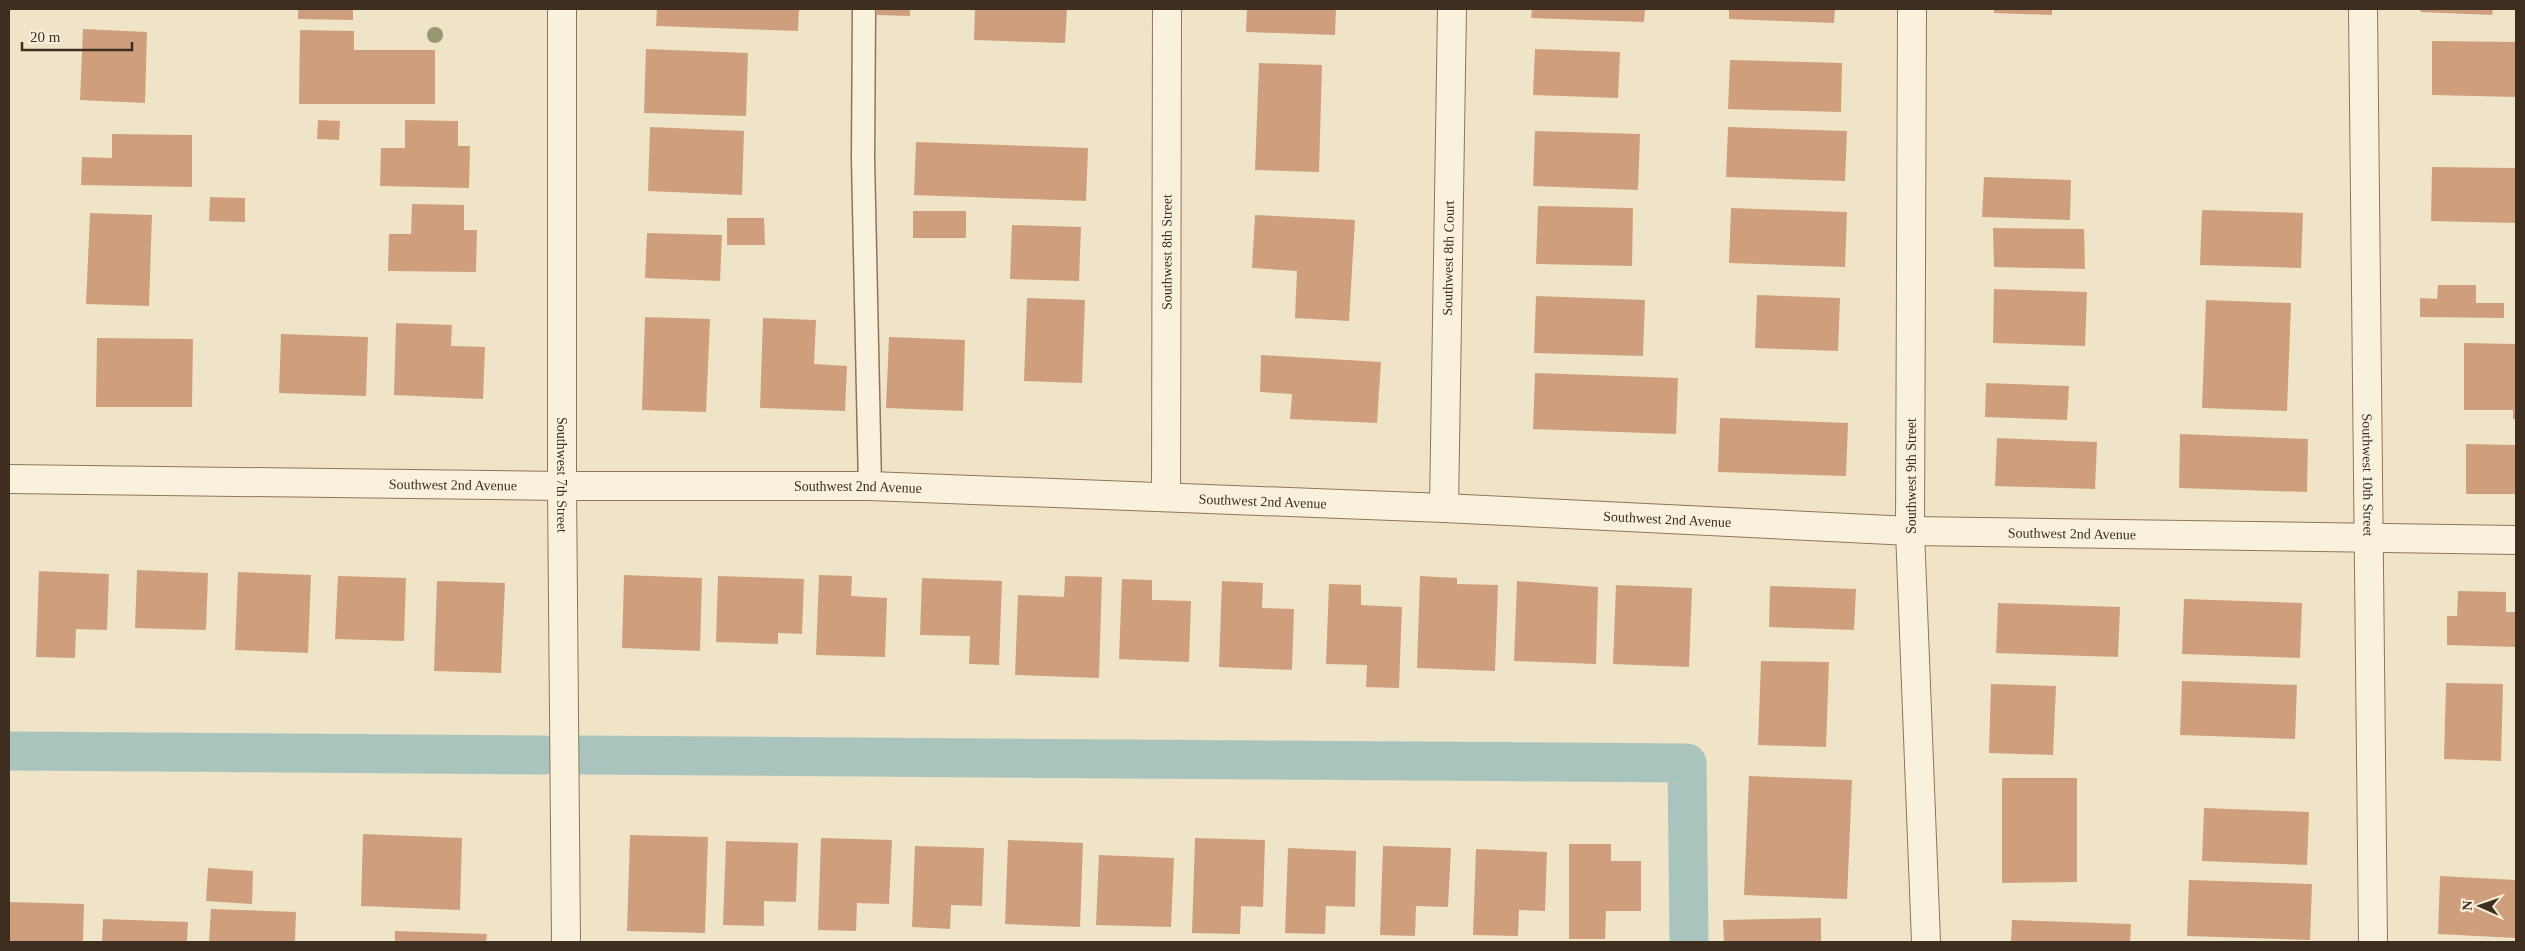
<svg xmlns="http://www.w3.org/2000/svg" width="2525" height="951" font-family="Georgia,serif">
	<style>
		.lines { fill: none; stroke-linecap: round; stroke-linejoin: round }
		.canal { stroke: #a9c4bc; stroke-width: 39 }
		.building { fill: #cf9f7d }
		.lane-casing { stroke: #8d765c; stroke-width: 25 }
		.street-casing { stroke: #8d765c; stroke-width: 30 }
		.lane { stroke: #faf1dc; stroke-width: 22 }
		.street { stroke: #faf1dc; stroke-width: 28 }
		.tree { fill: #96986f }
		.labels { text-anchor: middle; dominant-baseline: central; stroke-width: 4; stroke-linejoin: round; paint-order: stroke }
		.street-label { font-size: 14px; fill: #3d2e20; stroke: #f7eed8 }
	</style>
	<rect width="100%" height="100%" fill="#f0e4c8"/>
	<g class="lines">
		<path class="canal" d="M 9,751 L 545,755
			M 580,755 L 1687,763 L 1689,942"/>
	</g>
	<path class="building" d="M 298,9 L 353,9 L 353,20 L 298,19 Z
		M 657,9 L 799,9 L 798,31 L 656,26 Z
		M 877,9 L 910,9 L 910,16 L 877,15 Z
		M 975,9 L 1067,9 L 1065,43 L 974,40 Z
		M 1247,9 L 1336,9 L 1335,35 L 1246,32 Z
		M 1532,9 L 1645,9 L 1644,22 L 1531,18 Z
		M 1729,9 L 1835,9 L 1834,23 L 1729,19 Z
		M 1994,9 L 2052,9 L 2052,15 L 1994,13 Z
		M 2421,9 L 2493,9 L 2492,15 L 2420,12 Z
		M 83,29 L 147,32 L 145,103 L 80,100 Z
		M 300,30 L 354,31 L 354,50 L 435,50 L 435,104 L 299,104 Z
		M 2432,41 L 2516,42 L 2516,97 L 2432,95 Z
		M 646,49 L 748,53 L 746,116 L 644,113 Z
		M 1535,49 L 1620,52 L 1618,98 L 1533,95 Z
		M 1730,60 L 1842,63 L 1841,112 L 1728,109 Z
		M 1259,63 L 1322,65 L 1319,172 L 1255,170 Z
		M 318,120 L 340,121 L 339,140 L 317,139 Z
		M 405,120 L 458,121 L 458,146 L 470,146 L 469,188 L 380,186 L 381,148 L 405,148 Z
		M 650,127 L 744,131 L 742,195 L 648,191 Z
		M 1728,127 L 1847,131 L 1845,181 L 1726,177 Z
		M 1535,131 L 1640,134 L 1638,190 L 1533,186 Z
		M 112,134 L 192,135 L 192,187 L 81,185 L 82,157 L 112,158 Z
		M 916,142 L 1088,148 L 1086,201 L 914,195 Z
		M 2432,167 L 2516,168 L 2516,223 L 2431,221 Z
		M 1984,177 L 2071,180 L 2070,220 L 1982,217 Z
		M 210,197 L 245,198 L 245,222 L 209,221 Z
		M 412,204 L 464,205 L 464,230 L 477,230 L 476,272 L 388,271 L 389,234 L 411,234 Z
		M 1538,206 L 1633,208 L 1632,266 L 1536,264 Z
		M 1731,208 L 1847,212 L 1845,267 L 1729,263 Z
		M 2202,210 L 2303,213 L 2301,268 L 2200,265 Z
		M 913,211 L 966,211 L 966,238 L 913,238 Z
		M 90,213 L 152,215 L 149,306 L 86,304 Z
		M 1255,215 L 1355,220 L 1349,321 L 1295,318 L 1297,271 L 1252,268 Z
		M 727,218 L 764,218 L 765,245 L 727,245 Z
		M 1012,225 L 1081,227 L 1079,281 L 1010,279 Z
		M 1993,228 L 2084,229 L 2085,269 L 1994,267 Z
		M 647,233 L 722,235 L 720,281 L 645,278 Z
		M 2438,285 L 2476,285 L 2476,303 L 2504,303 L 2504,318 L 2420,317 L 2420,298 L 2437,299 Z
		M 1994,289 L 2087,292 L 2085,346 L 1993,343 Z
		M 1757,295 L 1840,298 L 1838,351 L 1755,348 Z
		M 1536,296 L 1645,300 L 1643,356 L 1534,353 Z
		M 1027,298 L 1085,300 L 1082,383 L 1024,381 Z
		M 2206,300 L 2291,303 L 2287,411 L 2202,408 Z
		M 645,317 L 710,319 L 706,412 L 642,410 Z
		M 763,318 L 816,320 L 814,364 L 847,366 L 845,411 L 760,408 Z
		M 396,323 L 452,325 L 451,346 L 485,347 L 483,399 L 394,395 Z
		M 281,334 L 368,337 L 366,396 L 279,393 Z
		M 889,337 L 965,340 L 963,411 L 886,408 Z
		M 97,338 L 193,339 L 192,407 L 96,407 Z
		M 2464,343 L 2516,344 L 2516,419 L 2513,419 L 2513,410 L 2464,410 Z
		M 1261,355 L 1381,362 L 1377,423 L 1290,419 L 1292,394 L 1260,392 Z
		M 1535,373 L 1678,378 L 1676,434 L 1533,429 Z
		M 1986,383 L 2069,386 L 2067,420 L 1985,417 Z
		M 1720,418 L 1848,423 L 1846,476 L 1718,472 Z
		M 2180,434 L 2308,439 L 2307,492 L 2179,488 Z
		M 1997,438 L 2097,442 L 2095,489 L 1995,486 Z
		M 2466,444 L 2516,445 L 2516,494 L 2466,494 Z
		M 137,570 L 208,573 L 206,630 L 135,628 Z
		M 39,571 L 109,574 L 107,630 L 76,629 L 75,658 L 36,657 Z
		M 238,572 L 311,575 L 308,653 L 235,650 Z
		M 624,575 L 702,578 L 700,651 L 622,648 Z
		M 819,575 L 852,576 L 851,596 L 887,598 L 885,657 L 816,655 Z
		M 338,576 L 406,578 L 404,641 L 335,639 Z
		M 718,576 L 804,579 L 802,634 L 778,633 L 778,644 L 716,642 Z
		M 1065,576 L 1102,577 L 1099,678 L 1015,675 L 1018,595 L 1064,597 Z
		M 1420,576 L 1457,578 L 1457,584 L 1498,585 L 1495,671 L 1417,668 Z
		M 922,578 L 1002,581 L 999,665 L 969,664 L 970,636 L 920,635 Z
		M 1122,579 L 1152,580 L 1152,600 L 1191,601 L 1189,662 L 1119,659 Z
		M 437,581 L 505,583 L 501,673 L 434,671 Z
		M 1222,581 L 1263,583 L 1262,608 L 1294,609 L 1292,670 L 1219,667 Z
		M 1517,581 L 1598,587 L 1596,664 L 1514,661 Z
		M 1329,584 L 1361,585 L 1361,605 L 1402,607 L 1399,688 L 1366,687 L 1367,665 L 1326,664 Z
		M 1616,585 L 1692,588 L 1689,667 L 1613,664 Z
		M 1770,586 L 1856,589 L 1854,630 L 1769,627 Z
		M 2458,591 L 2506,592 L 2506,612 L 2516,612 L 2516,647 L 2447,645 L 2447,616 L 2457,616 Z
		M 2184,599 L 2302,603 L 2300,658 L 2182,654 Z
		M 1998,603 L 2120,607 L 2118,657 L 1996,653 Z
		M 1761,661 L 1829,662 L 1826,747 L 1758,745 Z
		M 2182,681 L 2297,685 L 2295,739 L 2180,735 Z
		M 2446,683 L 2503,684 L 2501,761 L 2444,759 Z
		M 1991,684 L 2056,686 L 2053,755 L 1989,753 Z
		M 1749,776 L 1852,780 L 1847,899 L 1744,895 Z
		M 2002,778 L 2077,778 L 2077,882 L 2002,883 Z
		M 2204,808 L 2309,812 L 2307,865 L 2202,861 Z
		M 363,834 L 462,838 L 460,910 L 361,906 Z
		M 630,835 L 708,837 L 705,933 L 627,931 Z
		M 821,838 L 892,840 L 889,904 L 857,903 L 856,931 L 818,930 Z
		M 1195,838 L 1265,840 L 1263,907 L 1241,906 L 1240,934 L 1192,933 Z
		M 1008,840 L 1083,843 L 1080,927 L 1005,924 Z
		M 726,841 L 798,843 L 796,902 L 764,901 L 764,926 L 723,925 Z
		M 1569,844 L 1611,844 L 1611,861 L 1641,861 L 1641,911 L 1606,911 L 1605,939 L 1569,939 Z
		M 915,846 L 984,848 L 982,906 L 951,905 L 950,929 L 912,927 Z
		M 1383,846 L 1451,848 L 1448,907 L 1416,906 L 1415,936 L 1380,935 Z
		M 1288,848 L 1356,851 L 1355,907 L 1326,906 L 1325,934 L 1285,933 Z
		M 1476,849 L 1547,852 L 1545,911 L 1519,910 L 1518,936 L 1473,935 Z
		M 1099,855 L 1174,858 L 1171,927 L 1096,925 Z
		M 208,868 L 253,871 L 252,904 L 206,901 Z
		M 2440,876 L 2516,880 L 2516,938 L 2438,934 Z
		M 2189,880 L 2312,884 L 2310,940 L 2187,936 Z
		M 9,902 L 84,904 L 83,942 L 9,942 Z
		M 211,909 L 296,912 L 295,942 L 209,942 Z
		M 1821,918 L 1821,942 L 1724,942 L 1723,920 Z
		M 103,919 L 188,922 L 187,942 L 102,942 Z
		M 2012,920 L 2131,924 L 2130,942 L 2011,942 Z
		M 395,931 L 487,934 L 486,942 L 395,942 Z"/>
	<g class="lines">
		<defs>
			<path id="lane" d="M 864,9 L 863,158 L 870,486"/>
			<g id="street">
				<path id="s1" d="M 562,9 L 562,486 L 566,942"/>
				<path d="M 1912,9 L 1910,531 L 1926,942"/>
				<path id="s2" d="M 2363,9 L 2373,942"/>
				<path id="s3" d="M 9,479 L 562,486 L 870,486 L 1444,508 L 1910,531 L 2516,540"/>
				<path id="s4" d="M 1166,496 L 1167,9"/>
				<path id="s5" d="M 1444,508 L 1452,9"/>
			</g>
		</defs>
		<use href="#lane" class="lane-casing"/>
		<use href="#street" class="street-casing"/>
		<use href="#lane" class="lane"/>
		<use href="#street" class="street"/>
	</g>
	<circle class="tree" cx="435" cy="35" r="8"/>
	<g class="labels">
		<g class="street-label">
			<text stroke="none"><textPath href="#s4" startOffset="244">Southwest 8th Street</textPath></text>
			<text stroke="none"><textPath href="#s5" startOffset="250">Southwest 8th Court</textPath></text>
			<text stroke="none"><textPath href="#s1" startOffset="466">Southwest 7th Street</textPath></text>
			<text transform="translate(1911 476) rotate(-90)">Southwest 9th Street</text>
			<text stroke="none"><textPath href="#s2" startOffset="466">Southwest 10th Street</textPath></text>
			<text stroke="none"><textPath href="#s3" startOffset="444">Southwest 2nd Avenue</textPath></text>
			<text stroke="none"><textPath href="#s3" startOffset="849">Southwest 2nd Avenue</textPath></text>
			<text stroke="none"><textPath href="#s3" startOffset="1254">Southwest 2nd Avenue</textPath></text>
			<text stroke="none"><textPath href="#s3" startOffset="1659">Southwest 2nd Avenue</textPath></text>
			<text stroke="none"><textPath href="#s3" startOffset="2064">Southwest 2nd Avenue</textPath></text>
		</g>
	</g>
	<rect width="2525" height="951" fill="none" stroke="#3d2e20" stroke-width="20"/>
	<g transform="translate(2480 906) rotate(272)" stroke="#f7eed8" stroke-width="4" paint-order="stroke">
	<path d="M0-4L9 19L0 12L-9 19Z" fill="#3d2e20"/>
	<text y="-8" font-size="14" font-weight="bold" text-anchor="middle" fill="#3d2e20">N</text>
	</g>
	<path d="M22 42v8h110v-8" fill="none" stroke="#3d2e20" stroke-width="2.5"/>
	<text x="30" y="42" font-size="15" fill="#3d2e20" stroke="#f7eed8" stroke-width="4" paint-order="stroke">20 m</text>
</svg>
